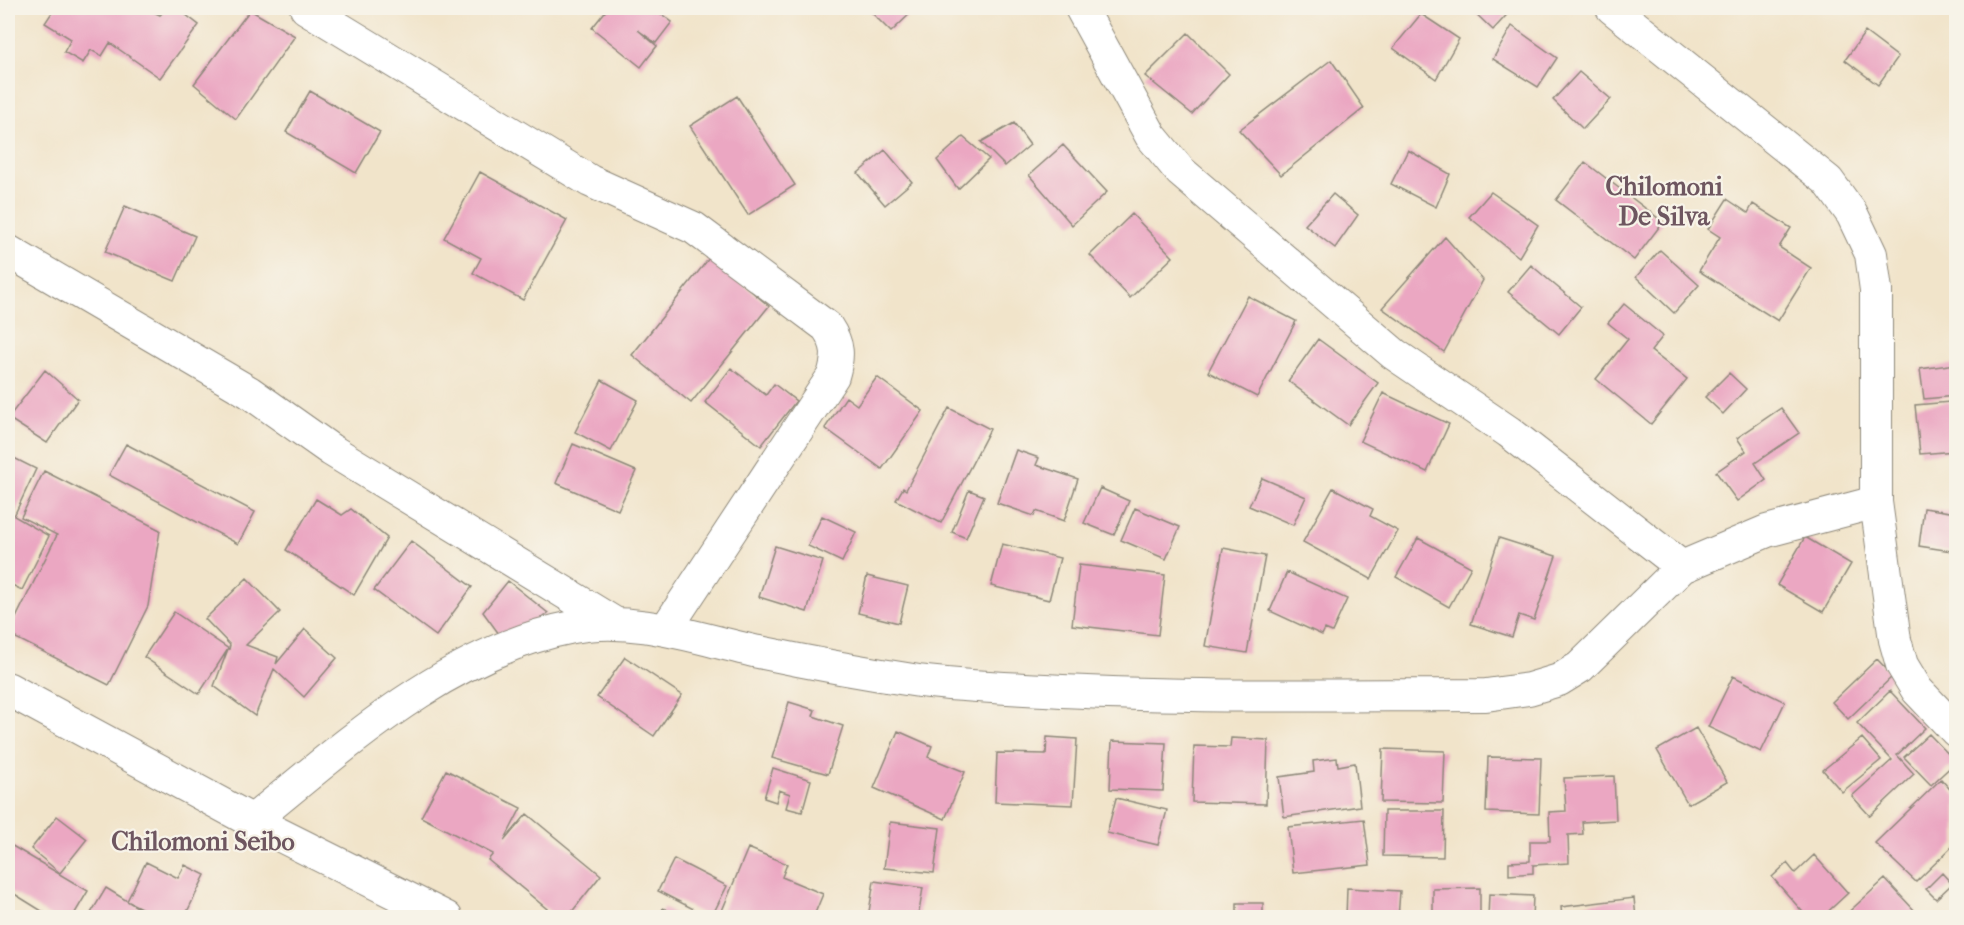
<svg xmlns="http://www.w3.org/2000/svg" width="1964" height="925" font-family="'IM FELL French Canon',serif">
	<style>
		.building { fill: #eba7c2 }
		.lines { fill: none; stroke-linecap: round; stroke-linejoin: round }
		.minor-casing { stroke: #8e887a; stroke-width: 34 }
		.tertiary-casing { stroke: #8e887a; stroke-width: 35 }
		.minor { stroke: #fff; stroke-width: 32 }
		.tertiary { stroke: #fff; stroke-width: 33 }
		.labels { text-anchor: middle; dominant-baseline: central; stroke-width: 4.5; stroke-linejoin: round; paint-order: stroke }
		.quarter-label { font-size: 26px; font-weight: bold; fill: #6e5660; stroke: #f7f3e8 }
	</style>
	<rect width="100%" height="100%" fill="#f7f3e8"/>
	<filter id="ink" filterUnits="userSpaceOnUse"><feTurbulence type="fractalNoise" baseFrequency=".0167" numOctaves="2"/><feDisplacementMap in="SourceGraphic" scale="12" xChannelSelector="R" yChannelSelector="G"/><feConvolveMatrix kernelMatrix="1 2 1 2 8 2 1 2 1" color-interpolation-filters="sRGB"/></filter>
	<filter id="wash" filterUnits="userSpaceOnUse"><feTurbulence type="fractalNoise" baseFrequency=".008" numOctaves="4" result="noise"/><feDisplacementMap in="SourceGraphic" scale="24" xChannelSelector="R" yChannelSelector="G"/><feGaussianBlur stdDeviation="1.35" result="paint"/><feColorMatrix in="noise" values="0 0 0 0 0 0 0 0 0 0 0 0 0 0 0 0 0 1.4 0 .05"/><feComposite in="paint" operator="in"/></filter>
	<g filter="url(#wash)">
		<rect width="100%" height="100%" fill="#f1e4ca"/>
		<g id="blocks">
			<path class="building" d="M 55,8 L 145,8 L 160,15 L 167,8 L 177,8 L 199,25 L 160,78 L 110,43 L 102,56 L 91,50 L 83,63 L 64,52 L 71,39 L 45,23 Z
				M 608,8 L 653,8 L 672,22 L 656,43 L 638,30 L 657,46 L 641,67 L 592,28 Z
				M 867,8 L 916,8 L 891,32 Z
				M 1470,8 L 1513,8 L 1493,30 Z
				M 250,10 L 295,36 L 236,119 L 194,84 Z
				M 1421,14 L 1459,39 L 1436,79 L 1393,48 Z
				M 1512,26 L 1557,58 L 1538,87 L 1493,59 Z
				M 1865,32 L 1898,57 L 1878,85 L 1845,60 Z
				M 1188,33 L 1229,74 L 1192,114 L 1145,76 Z
				M 1331,60 L 1364,108 L 1281,175 L 1239,130 Z
				M 1579,72 L 1611,99 L 1583,129 L 1553,100 Z
				M 310,91 L 380,132 L 356,173 L 286,132 Z
				M 737,96 L 795,185 L 748,215 L 690,126 Z
				M 1014,123 L 1030,145 L 1005,166 L 981,142 Z
				M 963,137 L 989,159 L 958,189 L 937,160 Z
				M 1063,145 L 1107,192 L 1072,225 L 1029,175 Z
				M 885,150 L 912,182 L 885,205 L 858,173 Z
				M 1408,150 L 1450,174 L 1436,207 L 1391,184 Z
				M 1585,162 L 1663,222 L 1634,260 L 1556,200 Z
				M 480,172 L 567,220 L 523,300 L 473,273 L 481,258 L 444,238 Z
				M 1491,192 L 1538,225 L 1519,257 L 1469,217 Z
				M 1333,194 L 1358,215 L 1335,248 L 1305,225 Z
				M 1727,199 L 1748,213 L 1753,204 L 1791,228 L 1779,247 L 1811,268 L 1778,321 L 1699,271 L 1720,237 L 1708,229 Z
				M 125,206 L 195,236 L 175,281 L 105,252 Z
				M 1132,214 L 1173,257 L 1130,298 L 1090,255 Z
				M 1445,237 L 1483,280 L 1444,352 L 1382,308 Z
				M 1660,250 L 1699,285 L 1674,313 L 1636,277 Z
				M 710,257 L 769,306 L 691,403 L 632,355 Z
				M 1531,265 L 1581,307 L 1559,334 L 1508,292 Z
				M 1248,296 L 1296,321 L 1257,397 L 1208,372 Z
				M 1624,304 L 1663,336 L 1651,351 L 1687,379 L 1651,424 L 1596,379 L 1628,339 L 1608,323 Z
				M 1318,339 L 1378,383 L 1348,425 L 1288,381 Z
				M 1956,364 L 1956,396 L 1924,399 L 1920,369 Z
				M 731,368 L 766,395 L 774,384 L 796,401 L 761,446 L 705,402 Z
				M 45,370 L 78,399 L 47,443 L 8,418 Z
				M 1729,373 L 1746,389 L 1723,414 L 1705,397 Z
				M 877,377 L 923,411 L 882,469 L 825,428 L 846,397 L 857,405 Z
				M 602,380 L 638,400 L 611,451 L 575,432 Z
				M 1383,393 L 1449,424 L 1427,472 L 1360,441 Z
				M 1950,402 L 1955,451 L 1920,454 L 1915,405 Z
				M 949,408 L 990,429 L 941,523 L 896,500 L 903,488 L 906,490 Z
				M 1781,408 L 1799,433 L 1755,463 L 1766,480 L 1737,501 L 1716,472 L 1746,451 L 1737,438 Z
				M 126,444 L 255,512 L 238,544 L 109,475 Z
				M 573,444 L 636,471 L 618,510 L 556,483 Z
				M 1016,450 L 1039,458 L 1036,465 L 1078,479 L 1064,521 L 1036,511 L 1034,516 L 997,503 Z
				M 8,455 L 36,469 L 14,516 L 49,536 L 22,590 L 8,583 Z
				M 44,471 L 160,530 L 148,606 L 109,685 L 8,634 L 57,535 L 21,517 Z
				M 1262,478 L 1306,497 L 1293,525 L 1249,506 Z
				M 1100,488 L 1129,501 L 1114,535 L 1084,523 Z
				M 1333,488 L 1373,509 L 1370,516 L 1398,531 L 1371,579 L 1303,542 Z
				M 969,490 L 984,496 L 966,538 L 952,532 Z
				M 316,499 L 342,515 L 351,509 L 387,538 L 354,595 L 286,550 Z
				M 1135,508 L 1180,527 L 1166,559 L 1121,540 Z
				M 1924,508 L 1956,513 L 1951,551 L 1919,546 Z
				M 822,516 L 856,532 L 842,562 L 808,546 Z
				M 1805,537 L 1851,564 L 1823,612 L 1777,585 Z
				M 1418,538 L 1471,567 L 1449,607 L 1396,577 Z
				M 1499,538 L 1556,556 L 1534,620 L 1519,615 L 1512,637 L 1471,624 Z
				M 411,541 L 472,587 L 436,636 L 374,590 Z
				M 1002,544 L 1060,558 L 1049,600 L 991,586 Z
				M 775,546 L 823,561 L 807,612 L 759,597 Z
				M 1223,548 L 1265,556 L 1247,653 L 1205,646 Z
				M 1079,565 L 1165,575 L 1158,635 L 1072,625 Z
				M 1287,572 L 1347,599 L 1332,632 L 1325,629 L 1322,635 L 1270,611 Z
				M 867,576 L 908,586 L 899,623 L 858,613 Z
				M 247,578 L 280,612 L 246,645 L 278,657 L 276,664 L 305,629 L 337,658 L 304,697 L 274,669 L 255,716 L 214,686 L 228,649 L 199,694 L 144,657 L 174,612 L 229,649 L 230,645 L 205,619 Z
				M 508,581 L 548,613 L 507,645 L 483,612 Z
				M 625,657 L 682,695 L 654,736 L 597,697 Z
				M 1877,659 L 1893,676 L 1848,719 L 1832,702 Z
				M 1733,676 L 1785,702 L 1761,752 L 1708,727 Z
				M 1890,691 L 1925,728 L 1897,755 L 1914,774 L 1870,816 L 1852,796 L 1892,760 L 1857,723 Z
				M 789,702 L 815,710 L 813,716 L 843,726 L 828,774 L 772,758 Z
				M 1696,728 L 1727,782 L 1688,804 L 1657,750 Z
				M 898,731 L 932,746 L 928,757 L 965,772 L 945,819 L 874,788 Z
				M 1929,734 L 1956,762 L 1931,785 L 1904,757 Z
				M 1047,737 L 1077,739 L 1073,805 L 995,802 L 997,753 L 1046,754 Z
				M 1231,738 L 1268,740 L 1266,804 L 1192,802 L 1194,746 L 1230,747 Z
				M 1862,738 L 1881,760 L 1842,792 L 1823,770 Z
				M 1112,741 L 1166,743 L 1163,791 L 1110,789 Z
				M 1383,749 L 1445,751 L 1443,803 L 1381,802 Z
				M 1488,757 L 1541,758 L 1539,814 L 1486,812 Z
				M 1337,758 L 1338,766 L 1355,763 L 1360,806 L 1284,817 L 1279,777 L 1314,772 L 1313,761 Z
				M 773,768 L 811,780 L 802,812 L 786,808 L 790,794 L 779,790 L 776,802 L 764,798 Z
				M 446,770 L 521,808 L 504,841 L 527,814 L 601,875 L 567,918 L 558,918 L 488,860 L 493,854 L 421,817 Z
				M 1614,776 L 1616,820 L 1582,822 L 1583,834 L 1568,835 L 1569,863 L 1533,865 L 1533,873 L 1509,875 L 1509,862 L 1530,861 L 1530,841 L 1550,841 L 1549,812 L 1566,811 L 1564,778 Z
				M 1941,779 L 1956,796 L 1956,843 L 1916,882 L 1875,843 Z
				M 1116,798 L 1167,810 L 1158,845 L 1107,833 Z
				M 1384,811 L 1444,811 L 1443,857 L 1383,856 Z
				M 57,816 L 87,839 L 60,873 L 31,849 Z
				M 1364,819 L 1370,865 L 1293,873 L 1288,827 Z
				M 890,822 L 940,828 L 934,873 L 884,868 Z
				M 9,844 L 88,891 L 72,918 L 53,918 L 8,890 Z
				M 748,848 L 787,864 L 782,877 L 823,894 L 813,918 L 778,918 L 767,913 L 765,918 L 719,918 Z
				M 1814,855 L 1848,893 L 1821,918 L 1808,918 L 1772,877 L 1787,863 L 1795,873 Z
				M 674,859 L 727,886 L 711,918 L 658,891 Z
				M 146,862 L 178,878 L 185,865 L 205,875 L 184,918 L 161,918 L 127,901 Z
				M 1942,873 L 1952,884 L 1936,899 L 1926,889 Z
				M 1885,879 L 1915,911 L 1909,918 L 1842,918 Z
				M 874,881 L 923,888 L 918,918 L 868,918 Z
				M 106,888 L 142,910 L 137,918 L 88,918 Z
				M 1347,888 L 1400,891 L 1398,918 L 1346,918 Z
				M 1480,888 L 1480,918 L 1433,918 L 1433,889 Z
				M 1489,894 L 1533,896 L 1532,918 L 1488,918 Z
				M 1634,898 L 1636,918 L 1562,918 L 1561,907 Z
				M 1237,903 L 1263,903 L 1263,918 L 1237,918 Z
				M 663,908 L 682,918 L 659,918 Z"/>
		</g>
	</g>
	<g filter="url(#ink)">
		<use href="#blocks" fill-opacity="0" stroke="#8e887a" stroke-width="1.5"/>
		<g class="lines">
			<defs>
				<path id="minor" d="M 306,8 L 590,181 L 694,228 L 827,327 C 839,345 839,356 833,376 L 666,629
					M 1081,8 L 1151,136 L 1180,171 L 1394,354 L 1509,432 L 1682,567
					M 1612,8 L 1828,181 L 1852,214 L 1871,254 L 1876,290 L 1876,502 L 1895,640 L 1902,665 L 1917,690 L 1956,731
					M 8,251 L 249,392 L 331,450 L 616,624
					M 252,821 C 347,744 448,651 573,627 C 636,615 698,639 759,652 C 811,663 866,673 919,681 C 966,687 1015,688 1062,691 C 1203,698 1345,695 1486,695 L 1529,689 L 1559,680 L 1580,667 L 1682,567 L 1767,531 L 1876,502"/>
				<path id="tertiary" d="M 8,689 L 252,821 L 446,918"/>
			</defs>
			<use href="#minor" class="minor-casing"/>
			<use href="#tertiary" class="tertiary-casing"/>
			<use href="#minor" class="minor"/>
			<use href="#tertiary" class="tertiary"/>
		</g>
	</g>
	<g class="labels">
		<g class="quarter-label">
			<text x="1664" y="186">Chilomoni<tspan x="1664" dy="30">De Silva</tspan></text>
			<text x="203" y="841">Chilomoni Seibo</text>
		</g>
	</g>
	<rect width="1964" height="925" fill="none" stroke="#f7f3e8" stroke-width="30"/>
</svg>
